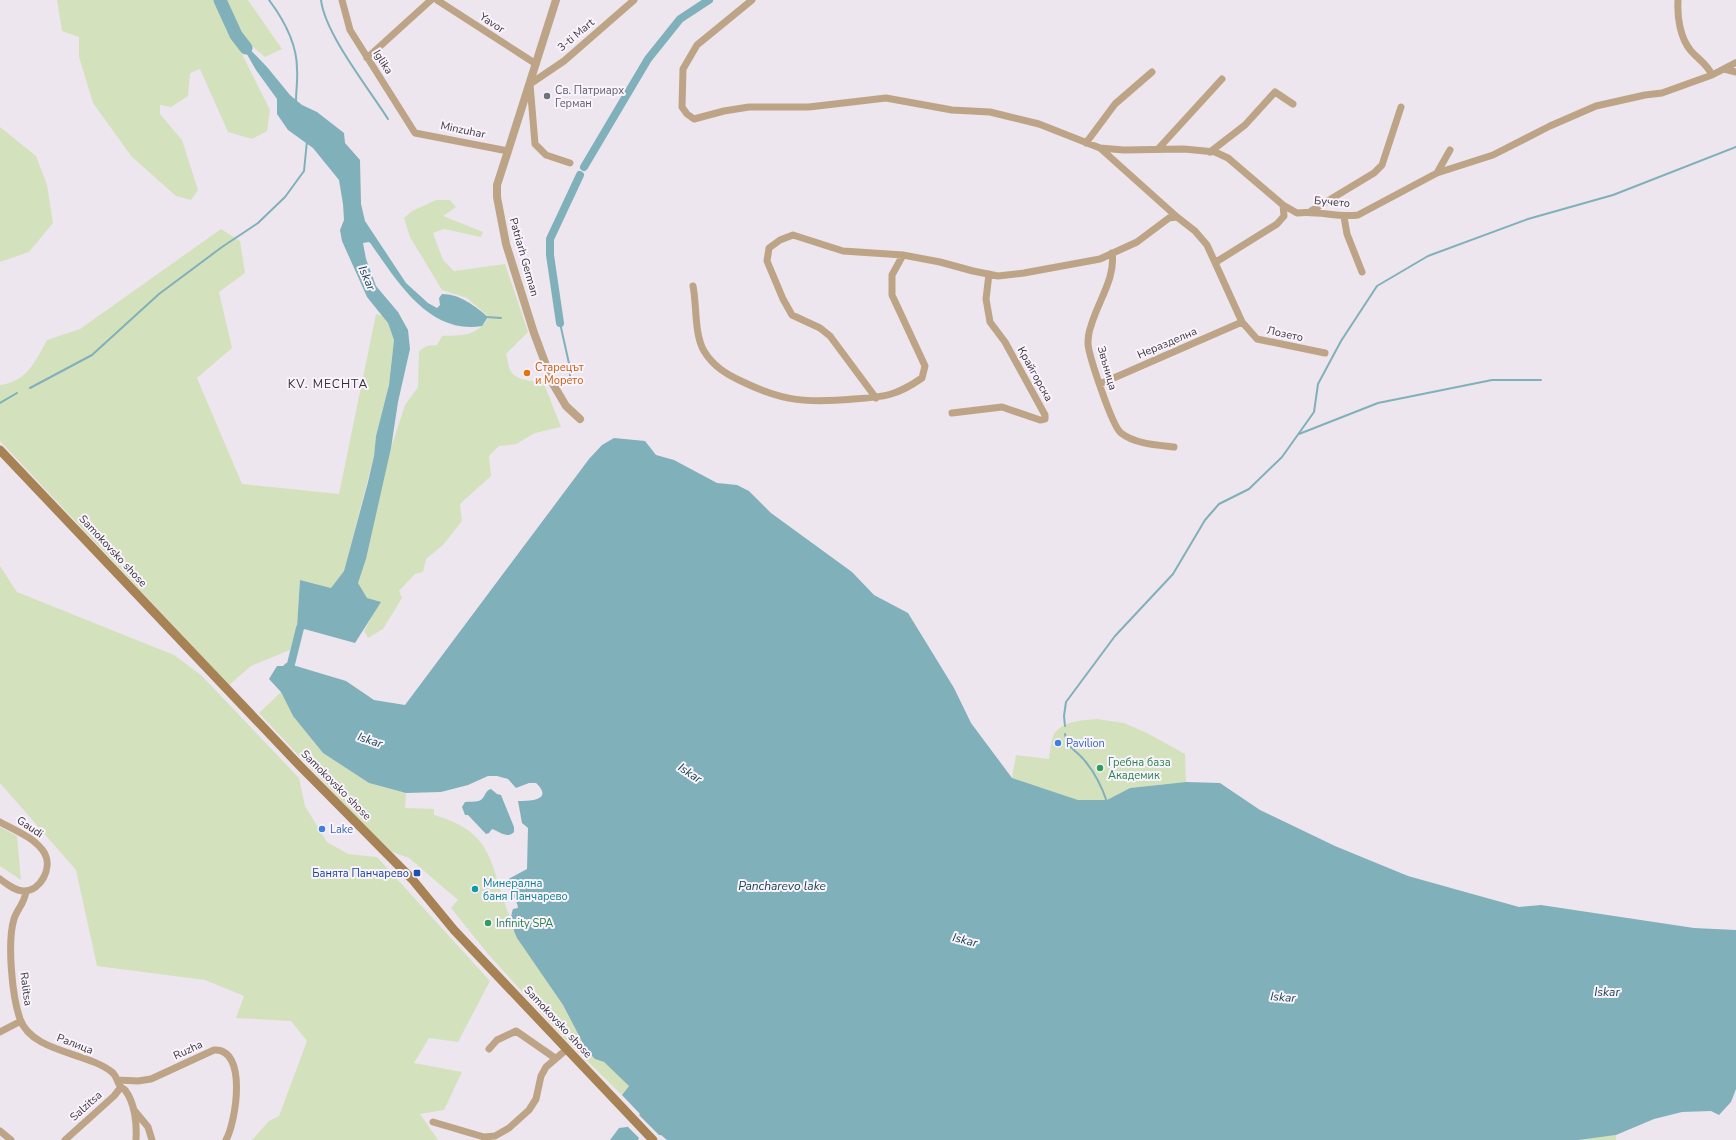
<svg xmlns="http://www.w3.org/2000/svg" width="1736" height="1140" font-family="'Nunito Sans',sans-serif">
	<style>
		.green { fill: #d3e2bd }
		.water { fill: #80b0b9 }
		.pier { fill: #ede6ef }
		.lines { fill: none; stroke-linecap: round; stroke-linejoin: round }
		.stream { stroke: #80b0b9; stroke-width: 2 }
		.canal { stroke: #80b0b9; stroke-width: 8 }
		.river { stroke: #80b0b9; stroke-width: 13 }
		.minor { stroke: #bda486; stroke-width: 7 }
		.tertiary { stroke: #bda486; stroke-width: 8 }
		.secondary { stroke: #a68254; stroke-width: 9 }
		.worship-dot { fill: #6b7280; stroke: #faf3fd; stroke-width: 1.5 }
		.food-dot { fill: #e8710a; stroke: #faf3fd; stroke-width: 1.5 }
		.shop-dot { fill: #3f7fe0; stroke: #faf3fd; stroke-width: 1.5 }
		.leisure-dot { fill: #2e9e5b; stroke: #faf3fd; stroke-width: 1.5 }
		.transit-dot { fill: #1a4fb4; stroke: #faf3fd; stroke-width: 1.5 }
		.culture-dot { fill: #0f9aa8; stroke: #faf3fd; stroke-width: 1.5 }
		.labels { text-anchor: middle; dominant-baseline: central; stroke-width: 4; stroke-linejoin: round; paint-order: stroke }
		.street-label { font-size: 11px; fill: #3c3a3d; stroke: #faf3fd }
		.worship-label { font-size: 11px; fill: #5b616d; stroke: #faf3fd; text-anchor: start }
		.food-label { font-size: 11px; fill: #c56008; stroke: #faf3fd; text-anchor: start }
		.shop-label { font-size: 11px; fill: #366cbe; stroke: #faf3fd; text-anchor: start }
		.leisure-label { font-size: 11px; fill: #27864d; stroke: #faf3fd; text-anchor: start }
		.transit-label { font-size: 11px; fill: #164399; stroke: #faf3fd; text-anchor: end }
		.culture-label { font-size: 11px; fill: #0d838f; stroke: #faf3fd; text-anchor: start }
		.water-label { font-size: 12px; font-style: italic; fill: #19464d; stroke: #faf3fd }
		.neighbourhood-label { font-size: 12px; letter-spacing: 1px; fill: #363138; stroke: #faf3fd }
	</style>
	<rect width="100%" height="100%" fill="#ede6ef"/>
	<path class="green" d="M 57,0 L 248,0 L 282,49 L 265,57 L 240,36 L 235,40 L 270,110 L 267,131 L 252,139 L 228,132 L 200,69 L 190,73 L 188,96 L 171,107 L 160,105 L 160,114 L 182,140 L 198,190 L 191,200 L 176,196 L 132,157 L 93,103 L 79,57 L 79,37 L 62,31 Z
		M 0,127 L 36,156 L 47,185 L 53,223 L 29,252 L 0,262 Z
		M 436,200 L 450,200 L 456,207 L 443,216 L 483,232 L 481,237 L 444,229 L 433,233 L 443,260 L 454,271 L 505,264 L 528,332 L 506,354 C 508,360 508,368 512,373 C 519,381 534,382 543,381 L 561,427 L 535,433 L 516,444 L 499,446 L 489,456 L 491,476 L 460,504 L 462,521 L 443,545 L 426,559 L 423,572 L 415,574 L 399,591 L 402,598 L 383,629 L 368,638 L 364,631 L 380,602 L 343,592 L 360,576 L 366,559 L 387,460 L 405,405 L 418,387 L 419,351 L 427,346 L 437,345 L 442,336 C 464,335 476,337 489,317 L 467,298 L 442,290 L 410,237 L 404,218 L 412,211 Z
		M 221,229 L 240,241 L 245,273 L 219,292 L 232,348 L 197,378 L 242,484 L 339,494 L 376,314 L 383,316 L 388,323 L 394,340 L 389,385 L 376,436 L 374,456 L 344,571 L 331,588 L 300,580 L 297,627 L 290,650 L 251,666 L 229,685 L 0,441 L 0,385 C 27,382 36,360 47,340 L 80,329 Z
		M 0,566 L 17,592 L 174,655 L 201,675 L 299,778 L 305,806 L 327,842 L 348,854 L 377,857 L 490,981 L 458,1042 L 429,1038 L 414,1063 L 462,1072 L 444,1110 L 420,1114 L 438,1140 L 252,1140 L 269,1121 L 279,1116 L 307,1041 L 291,1021 L 236,1018 L 244,996 L 205,980 L 97,966 L 76,870 L 0,783 Z
		M 281,692 L 293,716 L 323,753 L 369,783 L 406,793 L 405,808 L 434,809 L 434,815 C 498,833 489,868 511,919 L 513,929 L 563,1005 L 587,1051 L 595,1059 L 604,1062 L 629,1086 L 622,1095 L 565,1039 L 488,954 L 451,908 L 458,900 L 409,858 L 392,852 L 361,822 L 259,713 Z
		M 1097,719 L 1124,723 L 1147,733 L 1185,754 L 1186,782 L 1130,788 L 1107,800 L 1078,800 L 1012,778 L 1016,755 L 1049,759 C 1050,752 1051,740 1054,734 C 1063,721 1083,720 1097,719 Z
		M 0,827 L 17,836 L 21,880 L 0,866 Z
		M 1616,1135 L 1616,1140 L 1578,1140 L 1581,1139 Z"/>
	<path class="water" d="M 236,35 L 267,67 L 290,95 L 302,105 L 317,112 L 344,133 L 345,143 L 360,160 L 361,204 L 365,221 L 406,283 L 428,303 L 437,308 L 440,305 L 439,298 L 442,294 C 460,294 475,306 488,317 L 482,326 C 429,335 397,281 371,244 L 369,242 L 363,243 L 366,259 L 376,286 L 398,312 L 408,330 L 410,349 L 398,402 L 391,448 L 366,559 L 358,583 L 367,598 L 381,602 L 355,643 L 297,627 L 300,580 L 331,588 L 344,571 L 368,482 L 374,456 L 376,436 L 389,385 L 394,340 L 388,323 L 367,297 L 342,241 L 340,230 L 344,220 L 343,204 L 339,180 L 313,148 L 288,130 L 277,114 L 277,99 L 256,70 Z
		M 614,438 L 645,441 L 656,455 L 674,460 L 717,483 L 737,485 L 749,491 L 771,513 L 852,572 L 874,595 L 908,613 L 954,688 L 971,723 L 1012,778 L 1078,800 L 1107,800 L 1130,788 L 1186,782 L 1220,783 L 1260,810 L 1335,846 L 1408,876 L 1519,907 L 1541,905 L 1694,928 L 1736,930 L 1736,1089 L 1731,1102 L 1719,1115 L 1711,1111 L 1682,1112 L 1654,1119 L 1616,1135 L 1578,1140 L 667,1140 L 661,1135 L 639,1138 L 638,1140 L 610,1140 L 619,1128 L 627,1127 L 640,1114 L 622,1095 L 629,1086 L 604,1062 L 595,1059 L 587,1051 L 563,1005 L 517,938 C 513,929 509,919 513,909 L 518,908 C 517,898 508,890 505,881 L 527,869 L 528,828 L 522,823 L 518,801 C 530,801 554,800 536,783 L 529,783 L 516,788 L 508,779 L 497,776 L 488,776 L 468,785 L 441,792 L 406,793 L 369,783 L 323,753 L 293,716 L 281,692 L 269,679 L 277,666 L 283,666 L 286,663 L 346,681 L 374,700 L 405,705 L 589,459 L 602,445 Z
		M 491,789 L 497,794 L 501,795 L 514,827 L 514,832 C 508,839 500,832 492,829 L 489,833 L 486,834 L 468,815 L 465,815 L 462,807 L 465,802 C 470,801 478,803 482,799 C 486,795 485,791 491,789 Z"/>
	<path class="pier" d="M 637,1113 L 662,1138 L 641,1140 L 626,1125 Z"/>
	<g class="lines">
		<path class="stream" d="M 269,0 C 284,20 297,43 297,69 C 298,79 296,90 296,101
			M 321,0 C 325,34 369,89 388,119
			M 486,317 L 501,318
			M 560,323 L 570,368 L 570,384
			M 30,388 L 92,355 L 159,294 L 222,247 L 258,223 L 285,197 L 304,171 L 307,141
			M 0,403 L 17,393
			M 1299,434 L 1378,403 L 1492,380 L 1541,380
			M 1065,726 L 1064,716 L 1066,702 L 1115,636 L 1173,574 L 1205,520 L 1219,504 L 1249,489 L 1282,457 L 1314,412 L 1318,384 L 1341,341 L 1377,286 L 1428,256 L 1528,219 L 1613,195 L 1736,147
			M 1065,734 C 1066,748 1077,750 1085,761 C 1095,773 1102,787 1107,802"/>
		<path class="canal" d="M 584,167 L 648,59 L 680,19 L 709,0
			M 560,323 L 550,255 L 550,239 L 580,175
			M 291,664 L 300,628 L 307,621"/>
		<path class="river" d="M 220,0 L 236,35 L 246,48"/>
		<path class="minor" d="M 342,0 L 350,30 L 415,133 L 508,151
			M 437,0 L 536,64
			M 752,0 L 697,45 L 683,69 L 682,107 L 687,114 L 694,119 L 724,111 L 749,107 L 809,107 L 886,98 L 952,110 L 990,112 L 1039,124 L 1100,148 L 1124,150 L 1184,149 L 1215,152 L 1228,158 L 1283,205 L 1297,213 C 1318,210 1337,218 1358,215 L 1437,173 L 1450,150
			M 1678,0 C 1677,17 1680,38 1691,51 C 1699,60 1707,64 1712,75
			M 367,58 L 431,0
			M 1724,69 L 1736,72
			M 1086,143 L 1115,104 L 1152,72
			M 1100,148 L 1177,217 L 1195,231 L 1207,245 L 1242,322 L 1257,339 L 1325,353
			M 1158,149 L 1222,79
			M 1210,152 L 1245,125 L 1275,92 L 1293,104
			M 570,163 L 546,155 L 535,144 L 530,84 L 564,61 L 634,0
			M 1437,173 L 1493,155 L 1550,126 L 1596,106 L 1645,95 L 1662,93 L 1712,75 L 1735,63
			M 1311,211 L 1374,173 L 1382,165 L 1401,107
			M 1344,217 L 1347,234 L 1362,272
			M 1112,253 C 1116,278 1097,303 1091,326 C 1089,331 1088,339 1088,344 C 1089,356 1112,426 1121,433 C 1135,444 1157,445 1174,447
			M 1216,262 L 1277,224 L 1284,216 L 1283,205
			M 693,286 C 697,305 694,334 704,351 C 713,366 726,374 741,381 C 784,402 808,403 854,399 C 884,397 896,396 922,378 L 925,366 L 892,295 L 892,275 L 903,255
			M 1100,384 L 1242,322
			M 876,398 L 830,336 L 820,328 L 792,315 L 783,299 L 767,261 L 769,248 L 780,240 L 793,235 L 843,251 L 903,255 L 940,262 L 973,271 L 998,276 L 1024,273 L 1100,259 L 1137,242 L 1169,218 L 1177,217
			M 952,413 L 1002,407 L 1040,420 L 1045,419 L 1045,415 L 1005,342 L 990,322 L 986,299 L 989,274
			M 0,822 C 15,830 37,839 45,854 C 52,868 41,891 24,891 C 15,891 7,884 0,879
			M 26,891 C 25,903 17,909 14,919 C 7,942 12,996 20,1019 C 32,1053 89,1052 113,1073 C 117,1077 117,1082 120,1086 C 123,1091 121,1086 125,1090 C 135,1103 137,1124 136,1140
			M 0,1032 L 21,1021
			M 489,1049 L 497,1040 L 516,1031 L 555,1058
			M 118,1080 L 138,1081 L 151,1079 L 214,1050 C 248,1048 236,1122 226,1140
			M 134,1110 L 148,1127 L 152,1140
			M 433,1122 L 484,1137 L 495,1136 L 509,1128 L 529,1110 L 536,1099 L 541,1076 L 546,1067 L 567,1049
			M 0,1131 L 11,1140
			M 65,1140 L 114,1096 L 121,1087"/>
		<path class="tertiary" d="M 556,0 L 508,151 L 497,185 L 497,197 L 506,244 L 534,333 L 553,384 L 566,406 L 580,419"/>
		<path class="secondary" d="M 0,450 L 300,766 L 412,879 L 454,930 L 653,1140"/>
	</g>
	<circle class="worship-dot" cx="547" cy="96" r="4"/>
	<circle class="food-dot" cx="527" cy="373" r="4"/>
	<g class="shop-dot">
		<circle cx="1058" cy="743" r="4"/>
		<circle cx="322" cy="829" r="4"/>
	</g>
	<g class="leisure-dot">
		<circle cx="1100" cy="768" r="4"/>
		<circle cx="488" cy="923" r="4"/>
	</g>
	<rect class="transit-dot" x="413" y="869" width="8" height="8" rx="2"/>
	<circle class="culture-dot" cx="475" cy="889" r="4"/>
	<g class="labels">
		<g class="street-label">
			<text transform="translate(492 23) rotate(33)">Yavor</text>
			<text transform="translate(576 35) rotate(-40)">3-ti Mart</text>
			<text transform="translate(383 62) rotate(58)">Iglika</text>
			<text transform="translate(463 130) rotate(12)">Minzuhar</text>
			<text transform="translate(1332 202) rotate(5)">Бучето</text>
			<text transform="translate(524 257) rotate(74)">Patriarh German</text>
			<text transform="translate(1285 334) rotate(12)">Лозето</text>
			<text transform="translate(1167 343) rotate(-23)">Неразделна</text>
			<text transform="translate(1107 368) rotate(74)">Звъница</text>
			<text transform="translate(1035 374) rotate(61)">Крайгорска</text>
			<text transform="translate(113 551) rotate(47)">Samokovsko shose</text>
			<text transform="translate(336 785) rotate(45)">Samokovsko shose</text>
			<text transform="translate(30 827) rotate(33)">Gaudi</text>
			<text transform="translate(26 989) rotate(82)">Ralitsa</text>
			<text transform="translate(558 1022) rotate(47)">Samokovsko shose</text>
			<text transform="translate(75 1044) rotate(21)">Ралица</text>
			<text transform="translate(188 1050) rotate(-25)">Ruzha</text>
			<text transform="translate(86 1106) rotate(-42)">Salzitsa</text>
		</g>
		<g class="worship-label">
			<text x="555" y="90">Св. Патриарх<tspan x="555" dy="13">Герман</tspan></text>
		</g>
		<g class="food-label">
			<text x="535" y="367">Старецът<tspan x="535" dy="13">и Морето</tspan></text>
		</g>
		<g class="shop-label">
			<text x="1066" y="743">Pavilion</text>
			<text x="330" y="829">Lake</text>
		</g>
		<g class="leisure-label">
			<text x="1108" y="762">Гребна база<tspan x="1108" dy="13">Академик</tspan></text>
			<text x="496" y="923">Infinity SPA</text>
		</g>
		<g class="transit-label">
			<text x="409" y="873">Банята Панчарево</text>
		</g>
		<g class="culture-label">
			<text x="483" y="883">Минерална<tspan x="483" dy="13">баня Панчарево</tspan></text>
		</g>
		<g class="water-label">
			<text transform="translate(367 278) rotate(67)">Iskar</text>
			<text transform="translate(370 740) rotate(19)">Iskar</text>
			<text transform="translate(690 773) rotate(34)">Iskar</text>
			<text x="782" y="886">Pancharevo lake</text>
			<text transform="translate(965 940) rotate(14)">Iskar</text>
			<text x="1607" y="992">Iskar</text>
			<text transform="translate(1283 997) rotate(5)">Iskar</text>
		</g>
		<g class="neighbourhood-label">
			<text x="328" y="384">KV. MECHTA</text>
		</g>
	</g>
</svg>
